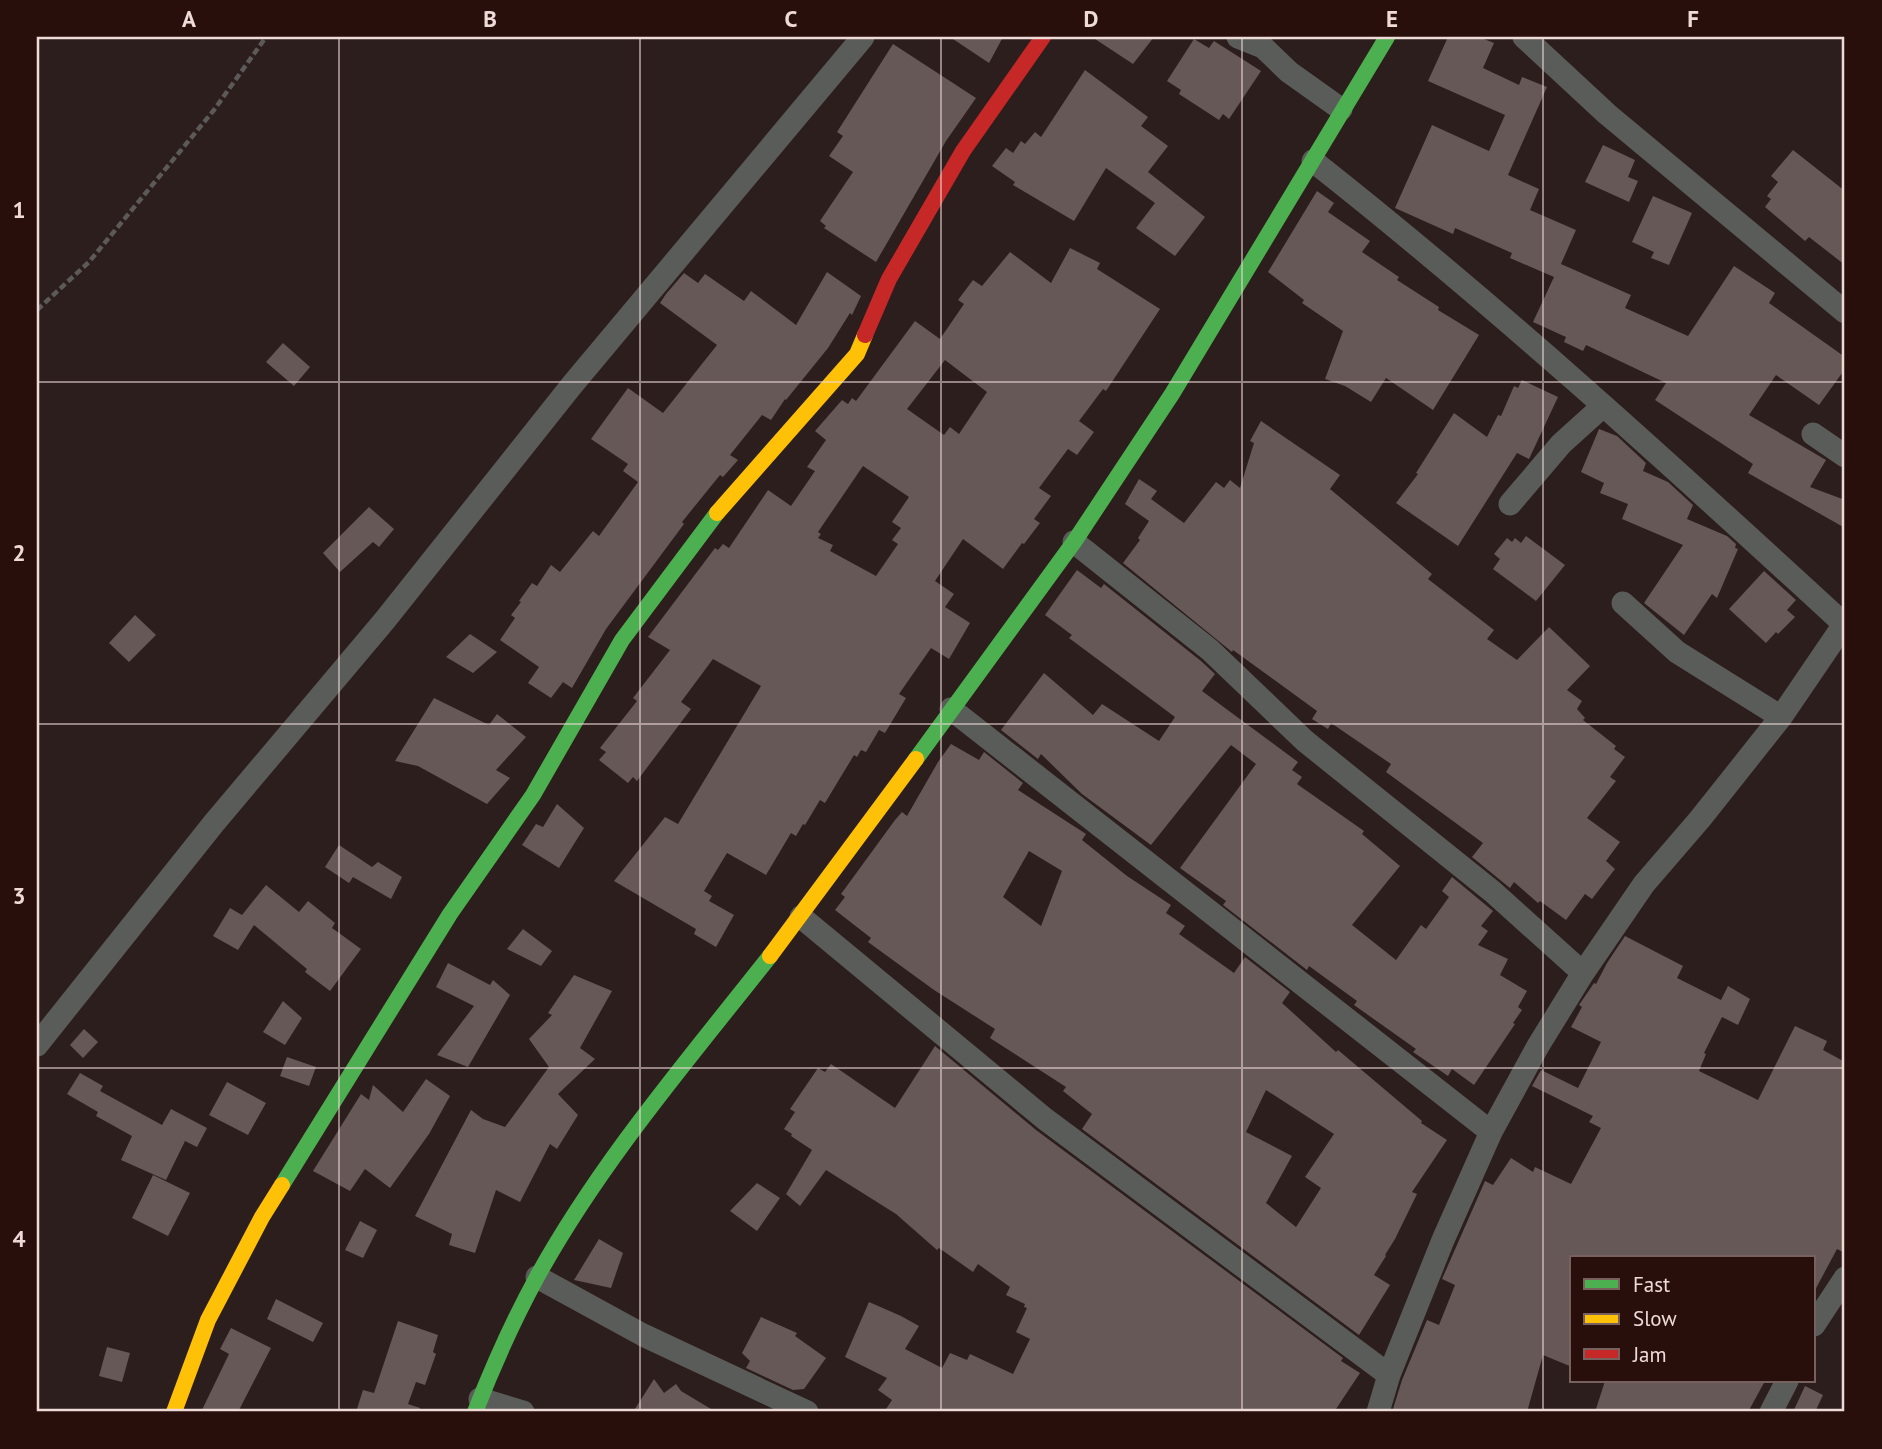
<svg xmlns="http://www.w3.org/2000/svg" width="1882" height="1449" viewBox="0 0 1882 1449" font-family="'PT Sans',sans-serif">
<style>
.building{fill:#655856;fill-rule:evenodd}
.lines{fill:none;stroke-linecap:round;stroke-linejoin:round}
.path{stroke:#5c5a58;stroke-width:4.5;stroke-dasharray:7 3.5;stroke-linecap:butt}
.street{stroke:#5a5c59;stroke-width:23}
.fast{stroke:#4caf50;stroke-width:16}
.slow{stroke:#ffc107;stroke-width:16}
.jam{stroke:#c62828;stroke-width:16}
.grid{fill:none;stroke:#eedbd8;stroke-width:2;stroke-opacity:0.55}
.neatline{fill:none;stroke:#eedbd8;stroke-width:2.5}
.grid-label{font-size:23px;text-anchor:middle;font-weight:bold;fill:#eedbd8}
</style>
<rect width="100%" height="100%" fill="#2c1e1c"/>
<path class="building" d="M950,37H1003L989,63Z
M1092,37H1154L1133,64Z
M1448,37H1479L1494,43L1483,68L1519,85L1522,77L1547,87L1508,175L1539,189L1530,210L1576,230L1561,264L1631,295L1625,308L1688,336L1734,266L1775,293L1769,303L1845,357V369L1819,405L1776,375L1749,415L1826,460L1810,487L1845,500V528L1748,473L1753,464L1655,400L1666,383L1586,345L1583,351L1564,342L1566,337L1533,322L1554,277L1510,258L1512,253L1455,228L1453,234L1395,208L1432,125L1489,151L1505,115L1428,81Z
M1194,39L1209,48L1214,41L1261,71L1229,119L1223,114L1219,120L1179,94L1181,90L1167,81Z
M893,44L976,98L946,141L876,262L824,228L826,226L820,221L853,172L829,156L843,136L837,132Z
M1085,70L1148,117L1141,126L1168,146L1148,172L1205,217L1175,256L1136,228L1155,203L1106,168L1074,221L1013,185L1015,182L992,166L1006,148L1013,153L1021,141L1025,144L1035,132L1041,137Z
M1603,145L1635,160L1628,177L1638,181L1629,202L1585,182Z
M1793,150L1845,191V265L1809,237L1805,241L1765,207L1771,199L1767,196L1778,182L1771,176Z
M1317,191L1334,203L1328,212L1370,241L1362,252L1399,277L1397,280L1439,307L1438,310L1479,335L1433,410L1386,378L1371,402L1345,386L1325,379L1343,331L1302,303L1304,300L1268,272Z
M1653,196L1692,213L1669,265L1651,258L1654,252L1632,242Z
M1070,248L1100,263L1097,269L1160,309L1106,391L1103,389L1079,421L1094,432L1077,455L1068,449L1039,488L1051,496L1034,519L1040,523L1024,544L1022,543L1003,569L963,539L935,581L954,594L945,607L970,623L949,659L931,648L899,694L906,698L885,733L879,730L866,752L861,750L857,757L854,755L825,803L820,800L805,825L803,824L796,836L791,833L766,875L727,853L704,891L712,896L709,901L734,915L716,947L694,934L696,929L614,881L665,817L678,824L761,686L713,659L681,702L691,709L637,781L633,777L628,783L599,760L606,752L600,748L637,701L633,698L670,650L648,637L715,548L718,550L723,544L729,548L768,490L791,506L815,471L807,467L826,440L815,431L842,400L848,404L852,398L856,401L915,321L940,339L964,304L958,300L973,280L982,286L1010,252L1051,283ZM945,360L987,392L959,434L950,427L944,435L907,409ZM863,466L909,497L892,522L901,528L892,540L898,544L876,576L830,551L833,545L818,538L821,534L818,532Z
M827,272L861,296L852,315L850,313L828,348L786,400L785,399L771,420L762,415L730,455L738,460L723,477L720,475L682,522L684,524L606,629L572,688L563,682L551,698L528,683L539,667L500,640L515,618L511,615L521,602L519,601L532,583L537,586L551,565L560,572L593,531L599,536L638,482L623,471L628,464L591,439L628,388L663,413L717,345L660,303L666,294L684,273L698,283L705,274L744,301L751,291L796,325Z
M283,343L310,367L294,386L266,362Z
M1522,380L1558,397L1529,459L1517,453L1458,546L1396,503L1418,474L1416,473L1454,413L1487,437L1498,415L1501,416L1514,386L1518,388Z
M1261,421L1340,475L1330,489L1432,574L1428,579L1494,630L1487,639L1517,660L1549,627L1590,666L1567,690L1582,701L1577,709L1585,718L1583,720L1616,746L1614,749L1625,757L1610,777L1616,781L1587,818L1620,842L1606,861L1615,869L1592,899L1585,894L1566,920L1540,901L1538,903L1514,882L1510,888L1472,857L1483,843L1386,772L1391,764L1331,723L1328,729L1312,719L1317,711L1233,650L1232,652L1123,563L1140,540L1138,538L1149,521L1125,504L1139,479L1157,491L1151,499L1184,523L1216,482L1224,488L1230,480L1240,488L1254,443L1250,441Z
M1599,429L1617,436L1646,463L1643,471L1668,482L1693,505L1687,519L1727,536L1736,544L1735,548L1738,549L1717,598L1712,594L1684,635L1644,603L1683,545L1622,519L1628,504L1600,493L1604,483L1581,472Z
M369,507L394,529L379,547L373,542L340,572L323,553Z
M1526,536L1565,565L1536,601L1493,569L1500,559L1494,554L1507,538L1512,542L1515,538L1521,543Z
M1077,570L1101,588L1104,584L1201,661L1215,674L1202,691L1298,762L1292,770L1302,777L1297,784L1364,831L1362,834L1400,866L1352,925L1396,960L1421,925L1426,929L1449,897L1442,891L1452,877L1493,911L1481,926L1488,931L1478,945L1508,959L1500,975L1527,991L1518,1007L1522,1010L1513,1023L1515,1024L1474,1085L1452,1069L1448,1076L1413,1052L1416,1049L1354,1005L1357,1001L1309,966L1307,970L1223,905L1226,901L1180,868L1256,764L1231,745L1151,845L1082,794L1041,754L1038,759L1001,730L1044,673L1093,715L1102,704L1159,741L1175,717L1069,638L1072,635L1045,615Z
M1764,571L1796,600L1787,610L1795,617L1778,634L1776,632L1766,643L1729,609Z
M135,615L156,635L129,662L109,643Z
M470,634L497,652L473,673L446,657Z
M434,698L489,725L497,714L526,737L496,770L510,778L487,804L418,766L395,761Z
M951,744L979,760L984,752L1023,783L1018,790L1086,834L1082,840L1127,876L1171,905L1166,913L1185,926L1179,934L1234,973L1245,957L1290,992L1282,1003L1336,1052L1338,1050L1422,1121L1421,1123L1447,1140L1412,1192L1417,1194L1395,1239L1385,1255L1386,1256L1374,1275L1390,1285L1359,1335L1082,1129L1092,1114L1063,1091L1066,1087L990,1038L995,1029L934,990L868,942L871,938L835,910L845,897L841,894L895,820L902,812L907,816L938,762ZM1029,851L1062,871L1041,926L1003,897ZM1266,1090L1334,1134L1305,1177L1321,1188L1296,1227L1266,1203L1292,1156L1246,1132Z
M557,804L584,828L559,868L522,845L536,824L543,827Z
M339,845L372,867L378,862L402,877L391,899L353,877L349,883L325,867Z
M266,885L299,912L308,901L335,923L332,928L361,949L330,991L305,972L307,969L254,925L238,950L213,936L230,908L242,915Z
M523,929L552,951L541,966L507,949Z
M1625,936L1683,966L1677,978L1721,1000L1728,986L1750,999L1738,1025L1722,1017L1704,1053L1706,1054L1699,1071L1758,1100L1795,1026L1827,1041L1823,1050L1845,1062V1253L1837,1249L1814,1292V1258H1572V1367L1543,1355L1527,1412H1404L1393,1409L1402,1380L1427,1320L1439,1325L1455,1285L1442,1279L1485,1181L1493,1185L1511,1158L1533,1172L1535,1167L1571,1184L1601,1128L1589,1122L1593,1116L1532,1086L1541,1070L1578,1088L1601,1042L1571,1027L1582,1007L1579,1005L1594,983L1596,984L1607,963Z
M448,963L490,985L493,980L510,995L468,1067L437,1055L474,1006L436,987Z
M574,975L612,991L580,1048L595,1059L558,1094L578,1115L557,1149L550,1144L520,1202L496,1190L475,1253L449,1245L452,1234L415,1216L471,1110L483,1119L505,1127L549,1067L529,1039L552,1015L548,1013Z
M283,1001L302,1018L285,1045L263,1032Z
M84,1029L98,1042L83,1058L70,1045Z
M935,1046L1036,1130L1343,1358L1341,1361L1360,1373L1334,1412H884L892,1400L878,1390L887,1378L845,1357L869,1302L901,1316L919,1326L905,1349L942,1368L950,1353L967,1360L970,1354L1013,1374L1030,1339L1016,1332L1027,1308L1024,1307L1025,1304L1006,1295L1010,1287L978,1264L973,1272L939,1248L937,1250L896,1214L826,1170L800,1206L786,1194L812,1150L791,1136L792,1134L784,1129L795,1112L790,1109L818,1068L825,1072L831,1064L895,1108Z
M287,1057L316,1067L309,1086L280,1076Z
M80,1073L103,1086L100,1091L162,1125L171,1109L207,1128L197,1147L185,1141L166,1180L121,1160L132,1136L96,1116L98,1112L67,1094Z
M426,1079L450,1096L429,1134L390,1188L365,1169L350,1191L313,1171L361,1094L369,1100L373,1085L403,1112Z
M227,1082L266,1103L248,1135L209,1115Z
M153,1175L190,1193L168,1236L132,1218Z
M757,1183L780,1198L757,1231L730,1211Z
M360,1221L377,1230L363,1258L345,1250Z
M599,1239L623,1253L611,1288L574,1280Z
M276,1299L323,1323L313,1342L267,1319Z
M761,1317L797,1333L795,1336L826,1358L804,1389L793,1390L746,1368L750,1361L742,1353Z
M398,1321L438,1335L433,1352L436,1354L425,1385L416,1382L408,1404L420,1408L419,1412H356L363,1390L374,1393Z
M231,1328L271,1348L238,1412H201L229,1354L220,1349Z
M107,1347L130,1353L122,1382L99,1376Z
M654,1379L664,1393L676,1384L681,1391L716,1412H633Z
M1605,1381H1765L1748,1412H1595Z
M1805,1386L1823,1395L1815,1412H1793Z"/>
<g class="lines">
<path class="path" d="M37,310L89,262L214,110L266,37"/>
<path class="street" d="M1238,37L1263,47L1289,72L1341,109
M1524,37L1607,114L1845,312
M1313,161C1497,306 1671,465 1844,624
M1813,434L1845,456
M1510,504L1561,444L1603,406
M1074,542L1210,650L1305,741L1493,892L1583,973
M1623,603L1677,652L1781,717
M951,709L1491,1132
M801,917L1045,1119L1389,1375
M37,1045L214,823L385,620L572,385L863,37
M537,1277L643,1335L807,1412
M1814,1325L1845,1278
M480,1399L523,1412
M1378,1412L1389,1375L1443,1240L1491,1132L1538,1046L1583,973L1644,884L1700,819L1781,717L1845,623
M1771,1412L1787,1381"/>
<path class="fast" d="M916,759L1074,542L1172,394L1387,37
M282,1185L450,914L533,795L622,640L717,513
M475,1412C493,1366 513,1321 537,1277C601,1161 689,1059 770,956"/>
<path class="slow" d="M717,513L857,354L865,335
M770,956L916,759
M174,1412L208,1320L262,1217L282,1185"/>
<path class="jam" d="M865,335L889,279L963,151L1043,37"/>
</g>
<path class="grid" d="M339,37V1412M640,37V1412M941,37V1412M1242,37V1412M1543,37V1412M37,382H1845M37,724H1845M37,1068H1845"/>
<rect width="1882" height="1449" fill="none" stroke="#280f0c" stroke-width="77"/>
<rect x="1570" y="1256" width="245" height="126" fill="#280f0c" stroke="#77615e" stroke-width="2"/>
<rect x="1584" y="1279" width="35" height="10" fill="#4caf50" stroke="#77615e" stroke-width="2"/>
<text x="1633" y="1292" font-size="21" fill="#eedbd8">Fast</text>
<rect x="1584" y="1314" width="35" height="10" fill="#ffc107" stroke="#77615e" stroke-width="2"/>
<text x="1633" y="1326" font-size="21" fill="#eedbd8">Slow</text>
<rect x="1584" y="1349" width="35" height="10" fill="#c62828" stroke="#77615e" stroke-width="2"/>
<text x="1633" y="1362" font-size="21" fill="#eedbd8">Jam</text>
<rect x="38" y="38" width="1805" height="1372" class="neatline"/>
<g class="grid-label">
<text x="189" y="27">A</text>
<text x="490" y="27">B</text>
<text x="791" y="27">C</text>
<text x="1091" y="27">D</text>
<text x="1392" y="27">E</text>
<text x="1693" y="27">F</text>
<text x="19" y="218">1</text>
<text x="19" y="561">2</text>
<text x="19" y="904">3</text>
<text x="19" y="1247">4</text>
</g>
</svg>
